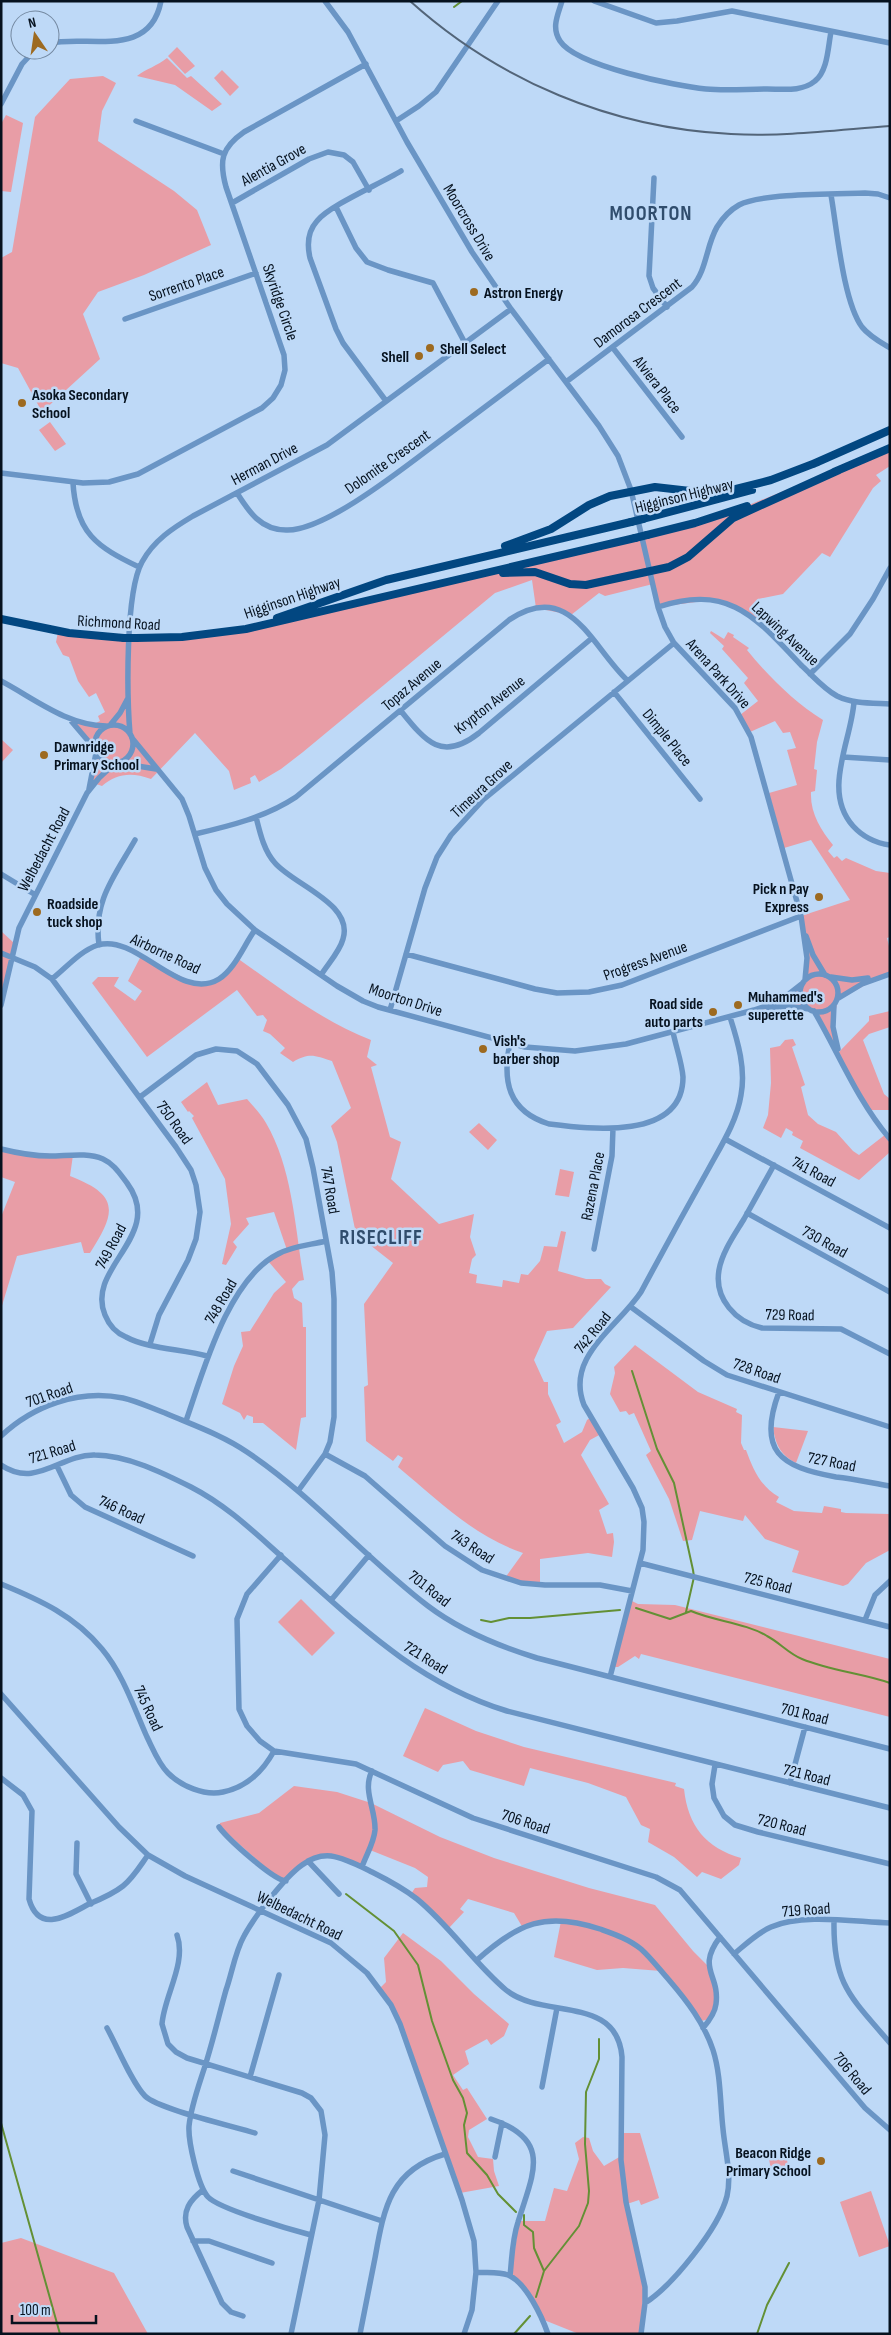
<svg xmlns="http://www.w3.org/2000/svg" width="891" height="2335" viewBox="0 0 891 2335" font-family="'Sofia Sans Condensed',sans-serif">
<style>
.green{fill:#e89da6}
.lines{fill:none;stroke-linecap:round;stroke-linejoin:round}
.stream{stroke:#639035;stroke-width:2}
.minor{stroke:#6a95c5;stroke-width:5.5}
.highway{stroke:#024781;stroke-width:8}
.rail{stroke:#536579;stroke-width:2}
.highway-bridge{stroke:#024781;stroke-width:8}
.poi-dot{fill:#9d6a20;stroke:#bed9f7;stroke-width:2}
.labels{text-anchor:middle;stroke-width:5;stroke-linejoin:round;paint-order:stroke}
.street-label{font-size:16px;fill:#06121f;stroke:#bed9f7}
.poi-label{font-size:16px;font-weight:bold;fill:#06121f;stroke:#bed9f7;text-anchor:start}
.district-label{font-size:21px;font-weight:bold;letter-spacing:1px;fill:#304d6d;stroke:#bed9f7}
</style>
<rect width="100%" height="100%" fill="#bed9f7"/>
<path class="green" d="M177,47L195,66L185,74L168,56Z
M167,58L187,78L191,76L222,104L212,111L175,85L137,76C146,69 157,66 167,58Z
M222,70L239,87L230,96L214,78Z
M103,76L116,83L102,111L98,141L174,191L197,210L211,245L144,275L98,292L83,314L100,359L42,412L18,368L1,363V258L12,252L35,117L70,79Z
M6,115L23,123L11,192L1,191V124Z
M50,422L66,444L55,451L39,430Z
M890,448V466L876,475L881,481L873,488L830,557L822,553L783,594L758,599L759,624L749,615L711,600L658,607L653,584L605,596L599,593L571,615L536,608L532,580L495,593L303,752L281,769L259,782L255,775L250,778L251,783L234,790L229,771L195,733L151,779C132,772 117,773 102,786L90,782L96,753L70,720L92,725L100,721L98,716L105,712L96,693L89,697L78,681L69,657L63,655L56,642L58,632L99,637L209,635L729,513Z
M711,631L724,639L728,632L734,635L733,637L749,648L747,650C768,676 794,702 823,720L817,742L814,769L817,770L815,791L811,792C810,813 821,830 833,845L828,851L834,858L837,856L842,861L846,858L876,871L890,873V937L887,938L890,950V975L880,977L838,1000L834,1018L838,1053L869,1021V1016L890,1011V1027L869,1034L863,1040L884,1094L890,1099V1110H869L814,1012L780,1007L754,1011C813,988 814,975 801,916L850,900L811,840L784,848L769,793L797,785L787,750L796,748L790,732L783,733L775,721L750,732L740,715L758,701L744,683L748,678L722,649L724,646L710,633Z
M1,739L13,750L1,763Z
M1,931L14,943L1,1004Z
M141,956L196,984L218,980L237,958C280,988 322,1021 371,1040L367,1057L377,1065L371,1067L390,1137L401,1142L391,1179L439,1224L474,1214L470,1237L476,1255L472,1259L469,1273L477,1275L476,1283L502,1287L503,1280L519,1283L521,1274L528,1275L540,1261L544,1246L557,1247L561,1231L566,1232L558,1271L586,1279H601L605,1284L611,1287L573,1328L547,1331L534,1360L544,1382H548V1394L561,1422L556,1425L564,1443L582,1432L587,1420L591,1417L601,1434L590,1440L581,1455L609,1504L599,1510L607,1534L613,1533L614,1542L612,1557L588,1553L540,1559V1585L505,1578L523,1553C473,1536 438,1500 398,1467L403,1458L398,1455L393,1461L366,1441L364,1387L368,1385L364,1304L393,1263L356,1234L337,1142L331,1126L351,1108L332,1061C315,1056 310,1052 293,1062L280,1053L285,1048L270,1034L263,1031L267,1020L263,1015L257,1016L237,990L147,1057L92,983L98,977H119L114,986L135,1001L142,991L128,981Z
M793,1039L796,1045L792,1047L805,1085L801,1087L808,1115L818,1124L836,1132L853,1151L859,1155L886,1134L890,1138V1152L859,1180L800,1148L803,1141L792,1135L793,1132L786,1128L781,1138L763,1128L768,1115L771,1083L770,1048L780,1046L785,1040Z
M207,1082L218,1105L247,1099C253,1106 261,1114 266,1123C293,1169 295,1229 304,1280L299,1281L292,1289L294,1298L302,1303L303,1327H306V1417L301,1418L296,1450L263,1423H253V1417L247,1415L244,1420L240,1413L222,1404L234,1366L243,1346L241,1332L250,1331L274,1293L286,1282L268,1261L287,1250L274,1212L246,1218L249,1224L233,1242L237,1247L226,1265L222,1264L231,1224L225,1179L192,1118L194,1116L189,1111L188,1112L181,1102Z
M479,1123L497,1140L488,1150L469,1132Z
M1,1149L13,1152L73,1155L70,1176C119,1195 117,1211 90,1253H84L81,1242L17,1256L1,1309V1217L15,1182L1,1177Z
M560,1169L574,1172L569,1197L555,1195Z
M635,1345L698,1392L737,1409L736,1412L742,1415L741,1443L744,1450H746C753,1469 760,1486 779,1497L776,1502L794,1511L822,1513L824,1506L841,1509V1512L846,1513L890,1514V1550L866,1563L848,1584L843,1586L792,1572L799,1551L765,1539L745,1515L743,1521L700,1511L692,1540L683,1541L669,1499L646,1455L651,1451L634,1413L629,1415L626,1411L620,1412L610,1394L615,1373L614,1367Z
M773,1427L808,1431L796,1463C780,1455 775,1443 773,1427Z
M301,1599L335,1633L312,1656L278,1622Z
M630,1600L638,1604L675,1605L890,1659V1717L641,1654L639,1659L635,1656L618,1667H613Z
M425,1708L476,1731L524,1747L676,1783L675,1786L684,1789C688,1826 706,1848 741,1858L739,1865L721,1879L702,1872L697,1877L674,1857L648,1842L650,1829L641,1825L626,1797L588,1783L530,1768L524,1786L470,1770L463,1761L443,1765L438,1772L403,1756Z
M294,1786L337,1792L371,1803L440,1837L494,1858L589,1888L655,1905L693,1951L708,1966L716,1999L710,2019L701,2021L661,1971L623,1968L597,1970L554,1957L561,1921L523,1928L514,1913L468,1899L460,1909L464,1912L448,1929L411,1894L415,1888L427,1887L428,1877L415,1868L370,1850L362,1867L336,1857L312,1858L286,1881L275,1876L220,1827V1823L259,1813Z
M403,1933L441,1961L474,1994L509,2024L504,2036L491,2045L487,2039L465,2051L469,2064L453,2075L463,2090L467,2088L487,2119L469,2130L468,2137L478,2157L493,2159L494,2171L499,2186L460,2193L409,2046L380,1988L386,1982L384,1958Z
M621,2133H640L659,2198L641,2205L639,2200L627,2204L644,2277L641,2334H579L544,2320L538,2307L511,2276L519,2221H545L554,2188L567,2191L579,2159L575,2143L583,2137L589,2138L593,2151L604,2166L621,2156Z
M786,2155L788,2165L771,2170L769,2159Z
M871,2191L890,2246L859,2257L840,2202Z
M21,2238L114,2273L148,2334H1V2243Z"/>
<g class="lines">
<path class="stream" d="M454,7L462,1
M632,1371L657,1449L674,1483L693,1570L694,1577L686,1612
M636,1608L670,1619L691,1611C714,1621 746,1623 767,1636C779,1642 789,1654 802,1659C831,1671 861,1673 890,1683
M481,1620L491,1622L509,1618H530L620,1610
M346,1894L394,1931L418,1965L432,2021L453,2080L463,2098L467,2113L464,2125L467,2153L487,2175L498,2194L516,2212
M1,2123L60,2334
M524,2215V2225L533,2232L534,2248L544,2271L536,2297
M544,2271L579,2226L588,2203L589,2191L585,2144L586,2092L599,2059V2039
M514,2334L530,2316
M757,2334L767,2305L789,2263"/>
<path class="minor" d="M325,1L348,32L407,142L472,252L511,309L599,426L618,456L631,490L658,607L665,627L674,643L735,708L751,737L801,916L807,958L805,980
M562,1C558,15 551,27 560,41C576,66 676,86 706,89C726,91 747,89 767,89C783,89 802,92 815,81C828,71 828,46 831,32
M594,1L656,23L677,21L732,11L890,43
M50,43C89,35 150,59 161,1
M1,104L22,64L35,50
M136,121L224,154
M396,121L419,106L436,92L498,1
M654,178L649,276L653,288L667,307
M831,195C837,229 843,301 862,327C869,336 880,342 890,348
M232,203L309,159L328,152L344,155L353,162L369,190
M336,207L356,248L367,262L388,270L433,283L465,343
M125,319L256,273
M613,348L682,437
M566,382L692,287C707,270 706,246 717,227C722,219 730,210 739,205C760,193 837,194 865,193L878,194L890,198
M386,401L343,343L336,329L310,258C307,245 308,231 317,221C330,205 380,184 401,171
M1,473L83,483L109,482L138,474L262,408L273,398L281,385L285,370L284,355L226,187C219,161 221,148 244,132L366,64
M73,483C76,533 97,547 139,567
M237,493C249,512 261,530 286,530C326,532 411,462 445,437C480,411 514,385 549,359
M658,607C730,583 756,618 802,666C813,676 824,689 837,696C853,704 872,703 890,704
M810,674L850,634L873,599L890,568
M1,681C35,699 66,725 106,726
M614,692L700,799
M854,702C851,742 822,791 853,826C863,837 875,843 890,845
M401,711C426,742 442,762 479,733L592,638
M72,722L95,749
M111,724L120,713L128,698
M95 744a19 19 0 1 1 38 0a19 19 0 1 1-38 0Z
M130,734C127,697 125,593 142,562C154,540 173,528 193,516L327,445L511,309
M132,738L182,799L189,816L205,868L216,890L227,904L255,930L337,986L363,1001L378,1007L525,1047L575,1051L626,1044L754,1010L780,1001L803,983
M843,757L890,760
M119,763L156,769
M89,789L96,753
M256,817C260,833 264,851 275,863C294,885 354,904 343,939C340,951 328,964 321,975
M195,834C230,826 266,817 296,797L509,620C570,579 591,646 627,680
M1,874L34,894
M806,936L813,955L825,975
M99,945C93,901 114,877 135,840
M1,953L35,967L52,979L176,1147L191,1170L196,1185L200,1212L196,1239L188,1260L159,1315L150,1344
M406,954L535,989L557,993L589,992L622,985L801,916
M800 993a19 19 0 1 1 38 0a19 19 0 1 1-38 0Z
M831,977L852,980L868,978
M52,979C67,967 80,951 98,945C137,933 180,1003 219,979C235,969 244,945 255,930
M837,999L862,984L890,974
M1,1005L19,928L87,793L99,778L115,763
M834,1005L833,1027L838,1049
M768,1008L788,1006L809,1009
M390,1010L425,888L437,857L451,835L483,800L674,643
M814,1011C839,1054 857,1100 890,1139
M510,1043C502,1081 508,1111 549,1124C589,1129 683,1141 683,1077C682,1063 676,1047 673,1032
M140,1097L196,1055L216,1049L237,1051L257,1064L288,1105L306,1139L313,1168L332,1272L334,1299V1417L330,1442L325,1454L298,1491
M725,1139L890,1228
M1,1149C17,1153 33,1156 50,1156C67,1156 87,1152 103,1159C114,1164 120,1174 127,1183C166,1236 85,1267 105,1315C109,1325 116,1333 126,1337C148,1349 182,1349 207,1356
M774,1165C764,1183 754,1201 744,1219C735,1234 722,1252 719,1270C714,1299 736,1322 762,1328L841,1329L890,1354
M747,1213L890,1292
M594,1249L612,1156L613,1128
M631,1307L704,1361L727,1375L890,1427
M779,1392C757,1451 780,1467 836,1477C854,1479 872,1483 890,1486
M186,1421C203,1372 228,1279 278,1254C292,1246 310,1245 326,1241
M1,1436C33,1406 78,1389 123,1398C137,1401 151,1408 165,1413C193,1425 222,1435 247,1452C313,1496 365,1558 428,1606C461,1631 498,1646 537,1658L890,1749
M325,1454L365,1476L445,1546L482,1570L521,1583L545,1585H600L632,1591
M1,1465C37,1489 60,1454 95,1455C127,1455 163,1473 191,1487C226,1505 253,1531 281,1556C353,1619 413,1682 507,1711L890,1808
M57,1466L71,1495L85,1507L193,1556
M281,1555L247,1594L237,1619L239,1709L247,1726L260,1741L274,1751L356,1764L473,1818L656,1877L680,1890L865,2108L890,2130
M640,1563L890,1627
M1,1584C40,1600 75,1616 102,1649C123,1674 134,1708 147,1737C153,1749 158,1763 168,1773C181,1786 204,1796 223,1792C248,1787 263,1771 274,1751
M332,1599L369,1555
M865,1620L875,1595L890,1581
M610,1677L643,1550L644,1522L642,1508L633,1488L584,1405C565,1357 617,1328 641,1292C663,1251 686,1209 709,1168C721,1146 737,1121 741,1095C746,1069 738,1042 730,1017
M1,1694L119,1827L148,1855L185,1876L331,1943L367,1973L391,2005L400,2024L462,2200L474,2241L476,2272L472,2310L464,2334
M715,1765L712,1784L714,1798L724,1816L735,1825L758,1832L890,1864
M1,1778L23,1795L32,1811L29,1899C39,1935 68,1915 89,1904C101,1899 113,1894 123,1886C133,1878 140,1866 148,1855
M790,1783L805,1727
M219,1827C228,1839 273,1880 286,1881
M77,1843L76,1874L91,1904
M308,1861L339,1894
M362,1867C366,1855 374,1843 375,1830C376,1810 362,1790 372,1771
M834,1921C833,1985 851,1997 890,2043
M177,1935C187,1963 164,1996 162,2024L168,2044L176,2052L187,2058L302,2093L311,2098L321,2111L325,2135L319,2200L291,2334
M734,1954C746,1944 757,1933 771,1927C803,1913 855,1922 890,1923
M477,1960C518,1923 546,1911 600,1929C614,1934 629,1939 641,1949C651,1958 660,1970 669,1980C687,2001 704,2023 713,2050C721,2075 720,2103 723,2129C725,2151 732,2175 727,2196C719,2228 672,2286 645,2303
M107,2028C117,2046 132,2083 145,2096C158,2109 233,2126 255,2133
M703,2028C709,2021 715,2013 716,2004C720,1974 696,1969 720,1937
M250,2077L279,1975
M542,2087L557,2008
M491,2119C553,2140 533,2173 518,2222C512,2240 512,2258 510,2276
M495,2157L502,2123
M233,2171L382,2221
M203,2190C190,2200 182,2211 187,2227L222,2303L231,2312L243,2316
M311,2235C292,2230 219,2209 208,2197C198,2186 188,2141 189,2126C191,2106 199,2085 205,2066C213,2041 219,2015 226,1990C232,1973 235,1952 244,1936C254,1917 285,1877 302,1865C310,1859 321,1855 331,1856C345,1858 360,1866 372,1872C388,1880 403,1888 417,1899C450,1926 474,1963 506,1990C543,2020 617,1994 622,2057L621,2160L626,2202L645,2287V2303L641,2334
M193,2241H209L272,2263
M476,2272C487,2273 499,2272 508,2275C526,2282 542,2317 548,2334
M360,2334C365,2309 370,2283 375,2258C384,2208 390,2170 445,2154"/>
<path class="highway" d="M813,464L890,430
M834,472L890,448
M643,519L752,490
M647,535L695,523L747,506
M505,546L551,529L589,505L610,496L655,487L699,492L728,491L771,480L818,462
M503,573L535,572L570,584L586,585L669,567L688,557L733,518L839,470
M277,618L386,580L631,522
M1,619L69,633L124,638
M136,638L182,637L246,629L635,538"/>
<path class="rail" d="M410,1C499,81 611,128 731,134C784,137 837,130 890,126"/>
<path class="highway-bridge" d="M631,522L643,519
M635,538L647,535
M124,638H136"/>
</g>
<g class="poi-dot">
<circle cx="474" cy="292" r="5"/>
<circle cx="430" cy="348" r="5"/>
<circle cx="419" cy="356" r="5"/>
<circle cx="22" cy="403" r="5"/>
<circle cx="44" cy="755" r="5"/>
<circle cx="819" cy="897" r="5"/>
<circle cx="37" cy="912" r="5"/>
<circle cx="738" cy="1005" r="5"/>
<circle cx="713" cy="1012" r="5"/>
<circle cx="483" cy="1049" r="5"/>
<circle cx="821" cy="2161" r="5"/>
</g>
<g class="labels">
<g class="street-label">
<text transform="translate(273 164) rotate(-29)" y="6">Alentia Grove</text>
<text transform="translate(470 222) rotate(59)" y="6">Moorcross Drive</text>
<text transform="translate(186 283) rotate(-19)" y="6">Sorrento Place</text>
<text transform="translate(281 302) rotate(71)" y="6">Skyridge Circle</text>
<text transform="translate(637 312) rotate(-37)" y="6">Damorosa Crescent</text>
<text transform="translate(658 384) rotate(52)" y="6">Alviera Place</text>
<text transform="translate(387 461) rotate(-35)" y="6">Dolomite Crescent</text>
<text transform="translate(264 463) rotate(-28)" y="6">Herman Drive</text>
<text transform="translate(684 495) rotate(-14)" y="6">Higginson Highway</text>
<text transform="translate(292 597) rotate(-19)" y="6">Higginson Highway</text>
<text transform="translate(119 622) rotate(3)" y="6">Richmond Road</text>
<text transform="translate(786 633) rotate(43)" y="6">Lapwing Avenue</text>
<text transform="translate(719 673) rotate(48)" y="6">Arena Park Drive</text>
<text transform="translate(411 684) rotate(-40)" y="6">Topaz Avenue</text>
<text transform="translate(489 704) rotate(-38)" y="6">Krypton Avenue</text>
<text transform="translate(668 737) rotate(51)" y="6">Dimple Place</text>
<text transform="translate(481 788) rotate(-43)" y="6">Timeura Grove</text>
<text transform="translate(43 849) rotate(-62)" y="6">Welbedacht Road</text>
<text transform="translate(166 953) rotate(25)" y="6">Airborne Road</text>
<text transform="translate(645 960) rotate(-20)" y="6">Progress Avenue</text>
<text transform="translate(406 999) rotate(18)" y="6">Moorton Drive</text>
<text transform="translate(175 1122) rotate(54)" y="6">750 Road</text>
<text transform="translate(814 1171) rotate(28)" y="6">741 Road</text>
<text transform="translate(592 1186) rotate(-79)" y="6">Razena Place</text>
<text transform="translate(331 1190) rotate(80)" y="6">747 Road</text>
<text transform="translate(825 1241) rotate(29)" y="6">730 Road</text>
<text transform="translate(110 1246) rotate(-62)" y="6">749 Road</text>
<text transform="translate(220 1301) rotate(-60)" y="6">748 Road</text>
<text transform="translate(790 1314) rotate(1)" y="6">729 Road</text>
<text transform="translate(592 1332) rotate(-51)" y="6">742 Road</text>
<text transform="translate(757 1370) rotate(19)" y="6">728 Road</text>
<text transform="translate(49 1394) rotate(-19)" y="6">701 Road</text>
<text transform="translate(52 1451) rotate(-17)" y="6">721 Road</text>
<text transform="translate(832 1461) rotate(11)" y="6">727 Road</text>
<text transform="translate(122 1509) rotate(24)" y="6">746 Road</text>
<text transform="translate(473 1546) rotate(33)" y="6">743 Road</text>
<text transform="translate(768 1582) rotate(14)" y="6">725 Road</text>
<text transform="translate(430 1588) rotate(38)" y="6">701 Road</text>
<text transform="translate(426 1657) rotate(32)" y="6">721 Road</text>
<text transform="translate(149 1708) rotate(65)" y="6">745 Road</text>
<text transform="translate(805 1713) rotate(14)" y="6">701 Road</text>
<text transform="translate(807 1774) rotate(14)" y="6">721 Road</text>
<text transform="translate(526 1821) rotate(18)" y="6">706 Road</text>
<text transform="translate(782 1824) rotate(14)" y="6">720 Road</text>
<text transform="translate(806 1909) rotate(-4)" y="6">719 Road</text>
<text transform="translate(300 1915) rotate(26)" y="6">Welbedacht Road</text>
<text transform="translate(853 2073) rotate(50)" y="6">706 Road</text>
</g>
<g class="poi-label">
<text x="484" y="298">Astron Energy</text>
<text x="440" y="354">Shell Select</text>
<text x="409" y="362" text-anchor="end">Shell</text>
<text x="32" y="400">Asoka Secondary<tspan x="32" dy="18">School</tspan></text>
<text x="54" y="752">Dawnridge<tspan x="54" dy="18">Primary School</tspan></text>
<text x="809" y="894" text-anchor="end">Pick n Pay<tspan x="809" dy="18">Express</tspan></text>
<text x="47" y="909">Roadside<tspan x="47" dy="18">tuck shop</tspan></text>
<text x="748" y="1002">Muhammed's<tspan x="748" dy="18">superette</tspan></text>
<text x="703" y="1009" text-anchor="end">Road side<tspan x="703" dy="18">auto parts</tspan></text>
<text x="493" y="1046">Vish's<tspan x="493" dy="18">barber shop</tspan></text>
<text x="811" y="2158" text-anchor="end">Beacon Ridge<tspan x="811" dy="18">Primary School</tspan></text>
</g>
<g class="district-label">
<text x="651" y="220">MOORTON</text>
<text x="381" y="1244">RISECLIFF</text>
</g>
</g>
<rect width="891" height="2335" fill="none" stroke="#06121f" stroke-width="5"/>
<g transform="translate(35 35) rotate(347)"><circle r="24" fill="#bed9f7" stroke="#7489a1"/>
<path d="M0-4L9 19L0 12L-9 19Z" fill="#9d6a20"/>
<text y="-8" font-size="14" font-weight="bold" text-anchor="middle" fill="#06121f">N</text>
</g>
<path d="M12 2315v8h84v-8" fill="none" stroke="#06121f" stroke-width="2.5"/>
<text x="20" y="2315" font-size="15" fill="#06121f" stroke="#bed9f7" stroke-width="4" paint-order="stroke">100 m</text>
</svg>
